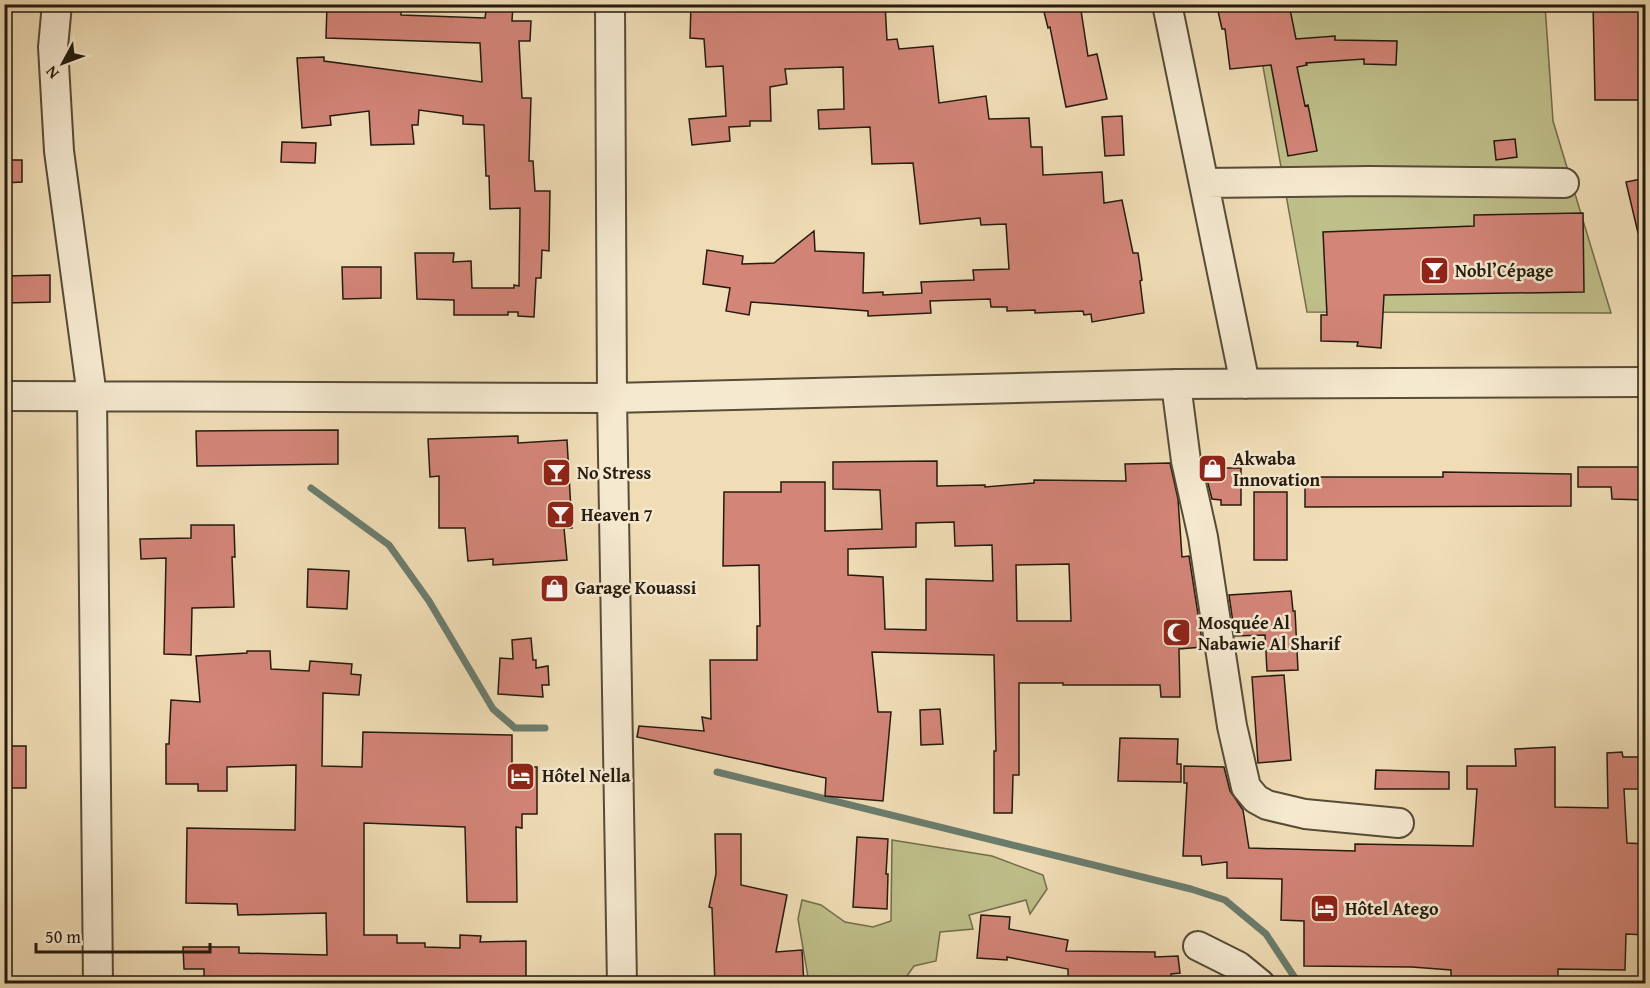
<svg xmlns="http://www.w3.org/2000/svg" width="1650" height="988" viewBox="0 0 1650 988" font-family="'Gentium Book Plus',serif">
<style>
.green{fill:#bfbf8a;stroke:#726d4c;stroke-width:1.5}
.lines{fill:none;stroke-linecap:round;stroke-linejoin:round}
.stream{stroke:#6b7c6d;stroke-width:7}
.building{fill:#d38578;stroke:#241b0e;stroke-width:1.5;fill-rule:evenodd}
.minor-casing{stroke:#574c38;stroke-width:32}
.minor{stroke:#f5e9d0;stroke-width:28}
.labels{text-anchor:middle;stroke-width:5;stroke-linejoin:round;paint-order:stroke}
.poi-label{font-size:18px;font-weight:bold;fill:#241b0e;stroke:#f5e9d0;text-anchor:start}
</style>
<rect width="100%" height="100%" fill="#f0ddb6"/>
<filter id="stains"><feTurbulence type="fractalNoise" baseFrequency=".00333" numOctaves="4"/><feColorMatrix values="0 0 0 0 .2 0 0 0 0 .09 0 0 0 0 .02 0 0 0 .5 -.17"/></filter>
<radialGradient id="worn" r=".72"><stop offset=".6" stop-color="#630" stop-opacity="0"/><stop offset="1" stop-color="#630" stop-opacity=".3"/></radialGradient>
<path class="green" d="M1252,5H1545L1553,121L1611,313L1307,312Z
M1645,697L1646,828H1643L1639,698Z
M892,840L992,856L1043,875L1047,889L1030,914L1026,900L969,915L973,929L940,932L936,961L914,966L902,983H809L798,919L802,900L821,905L845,922L873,927L891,921Z"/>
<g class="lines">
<path class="stream" d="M311,488L389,545L429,601L493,709L515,728H545
M717,772L1191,889L1225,900L1266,934L1299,984"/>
</g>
<path class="building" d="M327,4L401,8V15L485,18L487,4H513L512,21H531L530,41H519L522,98H531L529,161H533L535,191H550L549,251L542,250L541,278H536L534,317L518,316V312H508V315H454V300L417,299L415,253H454L453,262L471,261L472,288H514V285L519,286L520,208L490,209L489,176H486L484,125L463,124V116L419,110L418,125H412L414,144L371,145L369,111L330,116L331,125L302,128L297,58L324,57V61L482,82L480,43L326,38Z
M691,4H885L887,40L897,39L899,49L933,46L939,103L986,96L989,119L1029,118L1031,147H1042L1043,175L1102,172L1104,203L1122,200L1133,253H1138L1142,280L1140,281L1144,313L1092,322L1091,314L1084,315L1083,311L1035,313V310L1007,311V307H991L990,299L930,301L931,313L868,316V311L751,302L749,315L726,311L730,288L703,284L707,250L743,256L742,264L774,263L814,231L815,251L864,253L863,293L883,292V295L922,293L921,282L974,280L973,270L1009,269L1006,224L981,225L980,218L920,224L913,163L872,164L870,127L819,129L818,110L844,109L843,67L785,69L787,84L770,87L771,121H750V126L729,127L730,141L692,145L689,119L726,116L723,66L706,67L704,39L690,38Z
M1042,4H1080L1088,56L1097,54L1107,99L1066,107L1050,27L1048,28Z
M1254,4H1289L1296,39L1335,36V40L1397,41L1396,65L1364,64V59L1306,63L1307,65L1297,67L1305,106L1308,105L1317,151L1288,156L1271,65L1230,69L1225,29H1222L1218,11Z
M1593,4H1646V100H1595Z
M1122,116L1124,155L1105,156L1102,117Z
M1515,139L1517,157L1496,160L1494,141Z
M282,142L316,143L315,163L281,162Z
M4,160H22V182L4,183Z
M1646,178V232L1638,233L1626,182Z
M1583,213L1584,292L1384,295L1381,348L1357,346L1358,342L1321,341V315H1327L1323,232L1474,226V215Z
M342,267H381V298L343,299Z
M50,275V302L4,303V276Z
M338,430V464L197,466L196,431Z
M518,436V443L567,440L572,528H564L567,560L493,565V559L468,561L465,528H439V476L430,477L428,439Z
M937,461V486L985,485V487L1034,483V480L1126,481L1125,464L1170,463L1178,499L1182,557L1189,556L1203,647L1179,649L1180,697H1161L1160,685H1063V683H1019V775H1013L1012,813H994V751H996L994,655L872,652L878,712H891L883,801L825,796L826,778L637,737L639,726L704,731L702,717L711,719L710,660H757V626H760L759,565L723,566L724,492H781V482H825V531L882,529L880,490L833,489V462ZM954,522L955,546L992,545L993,581L926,579V630L885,629L883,577L848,575V549L916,547V523ZM1069,564L1071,621H1017L1016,565Z
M1578,467H1646V500L1612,499L1611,487H1578Z
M1204,468H1241V505H1221V500L1212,499Z
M1443,472L1571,474V506L1305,507V477H1443Z
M1254,492H1287V560H1254Z
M191,525H234L235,557H232L234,607L192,608L191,655L164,654L166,558L141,559L140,539L191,538Z
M308,569L349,571L347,609L307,607Z
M1291,591L1293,611H1295L1298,670L1267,671L1265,635L1235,636L1229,595Z
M531,638L533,660H536V668L548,666L549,685H542L543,697L498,694L500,658L513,659L512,640Z
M247,651H270L271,669L309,671L310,661L352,664L351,674L361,675L359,695L323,693L322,766L362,767L363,732L512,735V767H537V814H522V828L516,827L517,902H467L465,827L364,823V935H397V943H425V947L460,948V935L481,936L480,942L526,941V984H204V969H184L183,947H239V953L327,955L326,913L238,915L237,904L186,903L187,828L295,830L296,765L227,767V791H198V784H166V744H169L171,700L200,702L196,656L247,653Z
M1284,675L1291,760L1258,763L1252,677Z
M940,709L943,744L921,745L920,710Z
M1120,738L1178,739L1177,764H1181V782L1118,781Z
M4,746H26V788H4Z
M1555,747V807L1608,808L1607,753L1622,752L1623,757H1641V789H1624L1627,843L1646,844V935L1626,934L1625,970L1558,969V984H1451V970L1412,967L1304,966V921L1281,920L1282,879L1227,878V862L1202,865L1201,856H1183L1187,783H1184V766L1224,767L1230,791L1243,810L1249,848L1355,851V844L1473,846L1477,789H1467V766H1516L1515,749Z
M1376,770L1449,772V789H1375Z
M715,834H741V885L787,895L776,952L802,950L804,984H715L712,908L709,907L716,874Z
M857,837L888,839L886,874H888L887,909L853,907Z
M981,915L1010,917L1009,929L1068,940L1066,951L1155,952V957L1178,956L1180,973L1171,974L1172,984H1068V969L1007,957V960L977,958Z"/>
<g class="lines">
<defs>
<path id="minor" d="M57,4L53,47L59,151L92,396L98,984
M610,4L612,398L622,984
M1167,4L1245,384
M1204,183L1370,181L1564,183
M1176,384L1186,461L1203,537L1232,726L1246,787L1256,799L1267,805L1305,814L1399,823
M4,396L612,398L1176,384L1646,382
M1198,946L1238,966L1260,984"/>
</defs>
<use href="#minor" class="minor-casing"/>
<use href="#minor" class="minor"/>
</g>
<defs>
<symbol id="bar-square" viewBox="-11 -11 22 22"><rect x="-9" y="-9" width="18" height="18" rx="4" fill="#8f2418" stroke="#f5e9d0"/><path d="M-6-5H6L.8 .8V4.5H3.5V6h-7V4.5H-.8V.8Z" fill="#fff"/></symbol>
<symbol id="shop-square" viewBox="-11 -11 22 22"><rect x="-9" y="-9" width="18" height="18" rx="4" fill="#8f2418" stroke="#f5e9d0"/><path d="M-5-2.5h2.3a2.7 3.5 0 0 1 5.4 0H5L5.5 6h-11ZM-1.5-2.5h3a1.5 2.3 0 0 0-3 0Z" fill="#fff"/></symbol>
<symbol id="mosque-square" viewBox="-11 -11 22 22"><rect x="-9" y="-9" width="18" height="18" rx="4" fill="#8f2418" stroke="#f5e9d0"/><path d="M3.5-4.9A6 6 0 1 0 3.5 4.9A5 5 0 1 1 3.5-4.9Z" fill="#fff"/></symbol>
<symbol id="hotel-square" viewBox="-11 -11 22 22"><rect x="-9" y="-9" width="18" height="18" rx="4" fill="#8f2418" stroke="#f5e9d0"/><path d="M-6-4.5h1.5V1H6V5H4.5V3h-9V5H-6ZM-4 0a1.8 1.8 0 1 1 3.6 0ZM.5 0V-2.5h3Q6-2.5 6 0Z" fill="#fff"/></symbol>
</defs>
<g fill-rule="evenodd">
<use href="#bar-square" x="1418" y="254" width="33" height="33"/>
<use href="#shop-square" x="1196" y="452" width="33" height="33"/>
<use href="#bar-square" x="540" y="456" width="33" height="33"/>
<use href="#bar-square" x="544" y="498" width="33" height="33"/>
<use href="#shop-square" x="538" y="572" width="33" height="33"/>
<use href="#mosque-square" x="1160" y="616" width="33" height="33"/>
<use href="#hotel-square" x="504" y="760" width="33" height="33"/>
<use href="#hotel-square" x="1308" y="892" width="33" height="33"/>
</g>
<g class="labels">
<g class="poi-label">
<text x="1455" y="277">Nobl’Cépage</text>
<text x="1233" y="465">Akwaba<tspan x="1233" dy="21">Innovation</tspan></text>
<text x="577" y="479">No Stress</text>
<text x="581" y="521">Heaven 7</text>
<text x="575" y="594">Garage Kouassi</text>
<text x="1198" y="629">Mosquée Al<tspan x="1198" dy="21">Nabawie Al Sharif</tspan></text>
<text x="542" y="782">Hôtel Nella</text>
<text x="1345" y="915">Hôtel Atego</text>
</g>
</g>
<rect width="1650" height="988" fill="none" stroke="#f0ddb6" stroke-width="24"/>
<rect x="6" y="6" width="1638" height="976" fill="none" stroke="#241b0e" stroke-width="3"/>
<rect x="12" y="12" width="1626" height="964" fill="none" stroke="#241b0e" stroke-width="1.5"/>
<g transform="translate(63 63) rotate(229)" stroke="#f5e9d0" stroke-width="4.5" paint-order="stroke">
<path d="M0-4.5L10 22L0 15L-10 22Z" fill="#241b0e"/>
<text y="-9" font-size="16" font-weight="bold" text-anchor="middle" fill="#241b0e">N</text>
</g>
<path d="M36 943v9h174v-9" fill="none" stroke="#241b0e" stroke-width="3"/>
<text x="45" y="943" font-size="18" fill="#241b0e" stroke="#f5e9d0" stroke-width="4.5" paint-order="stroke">50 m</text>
<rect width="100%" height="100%" filter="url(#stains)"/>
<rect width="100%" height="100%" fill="url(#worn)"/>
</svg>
